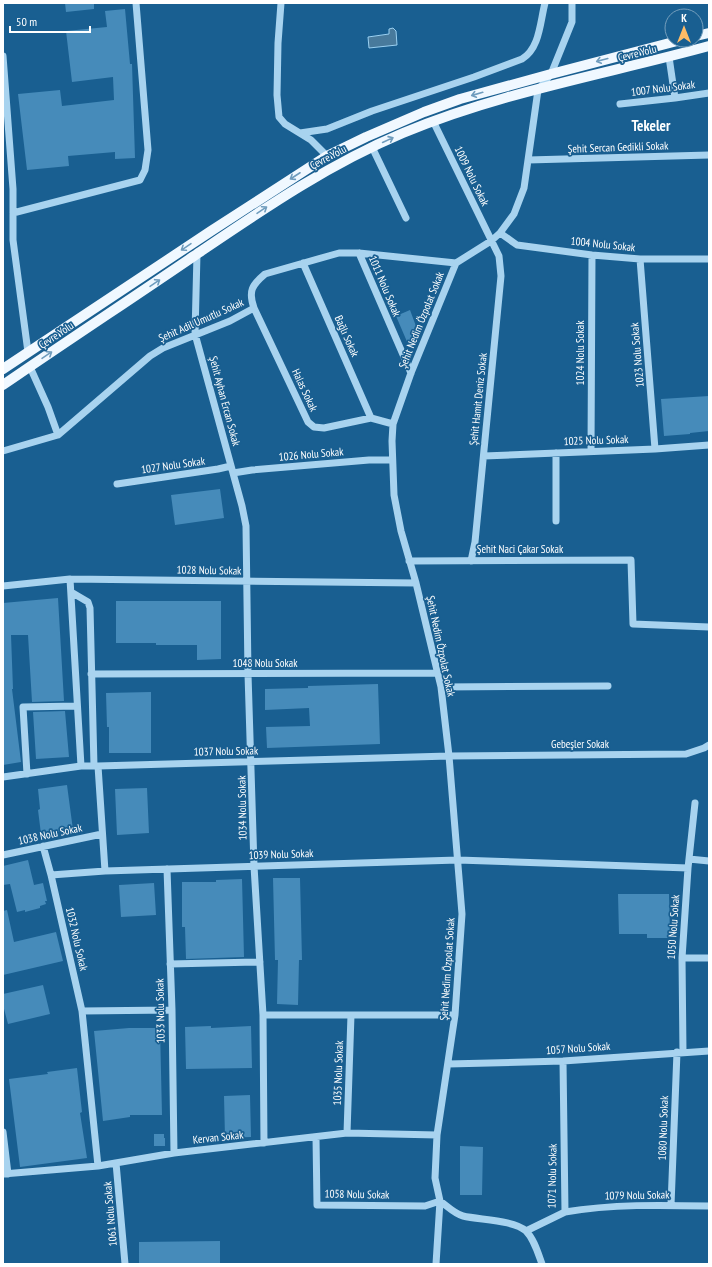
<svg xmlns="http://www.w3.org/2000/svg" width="712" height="1267" viewBox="0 0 712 1267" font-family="'PT Sans Narrow',sans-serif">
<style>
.water{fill:#487a9c;stroke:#9ad0f1}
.building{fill:#468bba}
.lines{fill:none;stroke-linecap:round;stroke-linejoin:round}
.minor{stroke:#a8d3ef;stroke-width:7}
.major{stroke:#f0f8ff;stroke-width:10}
.oneway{stroke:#6f9cbd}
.labels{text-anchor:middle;stroke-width:3.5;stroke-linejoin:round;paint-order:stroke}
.street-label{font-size:11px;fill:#fff;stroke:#195f91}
.district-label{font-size:15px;font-weight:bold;fill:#fff;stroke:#195f91}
</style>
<rect width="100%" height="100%" fill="#195f91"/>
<path class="water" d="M393,28L396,31L397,45L369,48L368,37L389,34V29Z"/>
<path class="building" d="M65,3H94V9L66,12Z
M125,9L130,64H132L135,158L115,159V152L68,156L69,166L27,170L18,94L60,90L62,106L114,100L113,77L72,82L66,31L107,27L105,11Z
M410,310L420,337L419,339L408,344L396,316Z
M709,396V431L690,433V434L664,436L661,399Z
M220,489L224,518L175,525L171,495Z
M58,598L64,701L32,702L28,635H11L13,689H12L21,762L3,765V603Z
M116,601H221V659L197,660V645H156V643H116Z
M378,684L380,744L267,748L266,727L310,726L309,708L265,710V689L308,688V686Z
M151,692V753H109V727H107L106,693Z
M65,711L69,757L36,759L33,712Z
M67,785L73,830L41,834L38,810L40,809L38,789Z
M147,788L149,833L117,835L115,789Z
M28,860L34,885L43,883L47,901H45L46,904L40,906V908L25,912V910L17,912L10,884L3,885V866Z
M273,878H300L302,960H299L298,1005L277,1004L278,960H275Z
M242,879L244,957L186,959L185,927H182V882H216V880Z
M154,883L156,915L121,917L119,885Z
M618,894H669L670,938H647V934H619Z
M7,910L14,942L56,932L63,961L3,975V911Z
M43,985L50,1014L8,1024L3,1005V994Z
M211,1026V1028L251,1026L252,1068L186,1069L185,1027Z
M129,1028H160L162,1115H130V1117L103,1121L94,1031Z
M77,1068L82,1112L80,1113L87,1158L20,1167L9,1079L48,1074L47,1072Z
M250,1095L251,1137L225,1138L224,1096Z
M154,1134H164V1138H165V1146H154Z
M460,1146L483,1147L482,1195H460Z
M220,1241V1264H139V1242Z"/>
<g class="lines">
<path class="minor" d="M281,3L278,43L277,95L279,117L285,124L311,140L327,156
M3,56L13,189V240L28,352
M669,57L675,98
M620,104L675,98L709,93
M433,121L499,256L501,276L475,542L471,561
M300,133L327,129L372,111L474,77L522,59C540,48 540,22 545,3
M372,147L406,218
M528,160L709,155
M13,213L140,180L145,170L148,150L136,3
M500,233L517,245L592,255L640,259H709
M359,253L411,373
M197,254L195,334L242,506L246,526L248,674L254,866L263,1015L264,1143
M640,259L655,449
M303,263L371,418
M254,308L308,422L314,427L324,428L371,418L393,424
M30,367L48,407L58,435
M3,451L58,435L150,356L163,348L230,321L254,308C248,291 252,285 265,274L339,253H359L456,263
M591,451L592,255
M556,453V521
M484,456L655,449L709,445
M233,473L252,470L369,460H392
M117,484L218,469L231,466
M409,561L631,560L633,624L709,627
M70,579L81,766
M3,586L70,579L416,583
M71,592L88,602L90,608L94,766
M91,674L438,673
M441,687L608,686
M27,774L23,707L77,706
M3,777L81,766H98L449,756L686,754L704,748L709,745
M43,846L51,875
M3,855L102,834
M689,859L709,861
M167,869L172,1010L174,1153
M105,871L458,860L688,868
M682,958H709
M170,964L260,962
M82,1011L172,1010
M263,1015H455
M683,1052L682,958L688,868L695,803
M448,1064L563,1061L709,1051
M3,1132L8,1174
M347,1133L351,1015
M316,1137L317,1205L425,1206L440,1201L436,1264
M116,1163L125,1264
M98,1166L82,1011L51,875L105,871L98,766
M3,1174L98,1166L174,1153L347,1133L437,1135
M671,1205L677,1052
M565,1212C612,1204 661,1205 709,1206
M526,1231L565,1212L563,1061
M542,1264C538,1253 534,1239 526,1231C514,1220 480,1220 463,1216C455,1214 447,1206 440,1201L435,1178L437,1135L455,1015L462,914L449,756L441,687L416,583L401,531L394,495L392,441L393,424L411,373L456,263L491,241L500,233L514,214L524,188L538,90L551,74L572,22V3"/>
<path class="major" d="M696,36L709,33
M3,369L211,231L327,156L366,137L424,112L460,99L551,74L681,40
M3,385C67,341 131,299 194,256C262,210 327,165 403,133C501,92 607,74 709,46"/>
</g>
<defs><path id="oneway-shaft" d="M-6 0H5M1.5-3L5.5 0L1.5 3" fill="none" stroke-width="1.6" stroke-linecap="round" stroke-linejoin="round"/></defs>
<g class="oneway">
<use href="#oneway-shaft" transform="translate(602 60) rotate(165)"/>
<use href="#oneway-shaft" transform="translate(477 94) rotate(164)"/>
<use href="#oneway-shaft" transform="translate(388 140) rotate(-25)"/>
<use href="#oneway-shaft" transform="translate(295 176) rotate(147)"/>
<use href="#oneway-shaft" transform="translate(262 210) rotate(-34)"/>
<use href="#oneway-shaft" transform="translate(186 247) rotate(146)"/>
<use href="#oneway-shaft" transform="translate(155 283) rotate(-34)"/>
<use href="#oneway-shaft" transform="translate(47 355) rotate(-34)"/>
</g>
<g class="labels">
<g class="street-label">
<text transform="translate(637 53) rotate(-14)" y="4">Çevre Yolu</text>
<text transform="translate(663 88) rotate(-7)" y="4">1007 Nolu Sokak</text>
<text transform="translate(618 147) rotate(-2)" y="4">Şehit Sercan Gedikli Sokak</text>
<text transform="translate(328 157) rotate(-28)" y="4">Çevre Yolu</text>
<text transform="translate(472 176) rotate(64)" y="4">1009 Nolu Sokak</text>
<text transform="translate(603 244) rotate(6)" y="4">1004 Nolu Sokak</text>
<text transform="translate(385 286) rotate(67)" y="4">1011 Nolu Sokak</text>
<text transform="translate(201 320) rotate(-24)" y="4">Şehit Adil Umutlu Sokak</text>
<text transform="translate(421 320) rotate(-68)" y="4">Şehit Nedim Özpolat Sokak</text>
<text transform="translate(56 335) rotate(-34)" y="4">Çevre Yolu</text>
<text transform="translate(347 336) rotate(66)" y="4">Bağlı Sokak</text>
<text transform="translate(580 353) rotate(-90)" y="4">1024 Nolu Sokak</text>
<text transform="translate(637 355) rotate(-95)" y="4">1023 Nolu Sokak</text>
<text transform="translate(305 390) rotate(65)" y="4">Halas Sokak</text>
<text transform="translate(478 399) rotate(-84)" y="4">Şehit Hamit Deniz Sokak</text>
<text transform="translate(225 401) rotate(75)" y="4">Şehit Ayhan Ercan Sokak</text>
<text transform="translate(596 440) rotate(-2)" y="4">1025 Nolu Sokak</text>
<text transform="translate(311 454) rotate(-5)" y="4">1026 Nolu Sokak</text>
<text transform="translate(173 465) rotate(-8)" y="4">1027 Nolu Sokak</text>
<text x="520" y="553">Şehit Naci Çakar Sokak</text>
<text transform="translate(209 570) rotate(1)" y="4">1028 Nolu Sokak</text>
<text transform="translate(441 646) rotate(78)" y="4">Şehit Nedim Özpolat Sokak</text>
<text x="265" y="667">1048 Nolu Sokak</text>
<text x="580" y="748">Gebeşler Sokak</text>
<text transform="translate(226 751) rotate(-1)" y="4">1037 Nolu Sokak</text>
<text transform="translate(242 808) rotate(-91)" y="4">1034 Nolu Sokak</text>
<text transform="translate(50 834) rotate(-12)" y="4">1038 Nolu Sokak</text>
<text transform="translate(281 854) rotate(-2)" y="4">1039 Nolu Sokak</text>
<text transform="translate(673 927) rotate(-86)" y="4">1050 Nolu Sokak</text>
<text transform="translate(77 939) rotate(77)" y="4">1032 Nolu Sokak</text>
<text transform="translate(447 969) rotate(-86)" y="4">Şehit Nedim Özpolat Sokak</text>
<text transform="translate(160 1011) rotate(-91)" y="4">1033 Nolu Sokak</text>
<text transform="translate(578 1048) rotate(-4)" y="4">1057 Nolu Sokak</text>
<text transform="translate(338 1073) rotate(-88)" y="4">1035 Nolu Sokak</text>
<text transform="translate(663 1128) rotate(-88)" y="4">1080 Nolu Sokak</text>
<text transform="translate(218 1137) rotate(-6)" y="4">Kervan Sokak</text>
<text transform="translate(552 1176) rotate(-89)" y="4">1071 Nolu Sokak</text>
<text transform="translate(357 1194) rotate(1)" y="4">1058 Nolu Sokak</text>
<text transform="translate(637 1195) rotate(-1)" y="4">1079 Nolu Sokak</text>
<text transform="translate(110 1214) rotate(-95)" y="4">1061 Nolu Sokak</text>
</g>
<g class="district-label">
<text x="651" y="131">Tekeler</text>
</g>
</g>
<rect width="712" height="1267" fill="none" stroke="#ffffff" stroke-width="8"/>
<g transform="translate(684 28)"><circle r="19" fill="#195f91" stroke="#759fbd"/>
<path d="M0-3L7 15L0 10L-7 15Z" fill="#ffbc66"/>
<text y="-6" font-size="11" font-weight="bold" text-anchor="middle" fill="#ffffff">K</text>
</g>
<path d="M10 26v6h80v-6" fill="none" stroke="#ffffff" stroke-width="2"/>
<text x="16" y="26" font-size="12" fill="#ffffff" stroke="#195f91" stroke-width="3" paint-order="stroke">50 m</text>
</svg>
